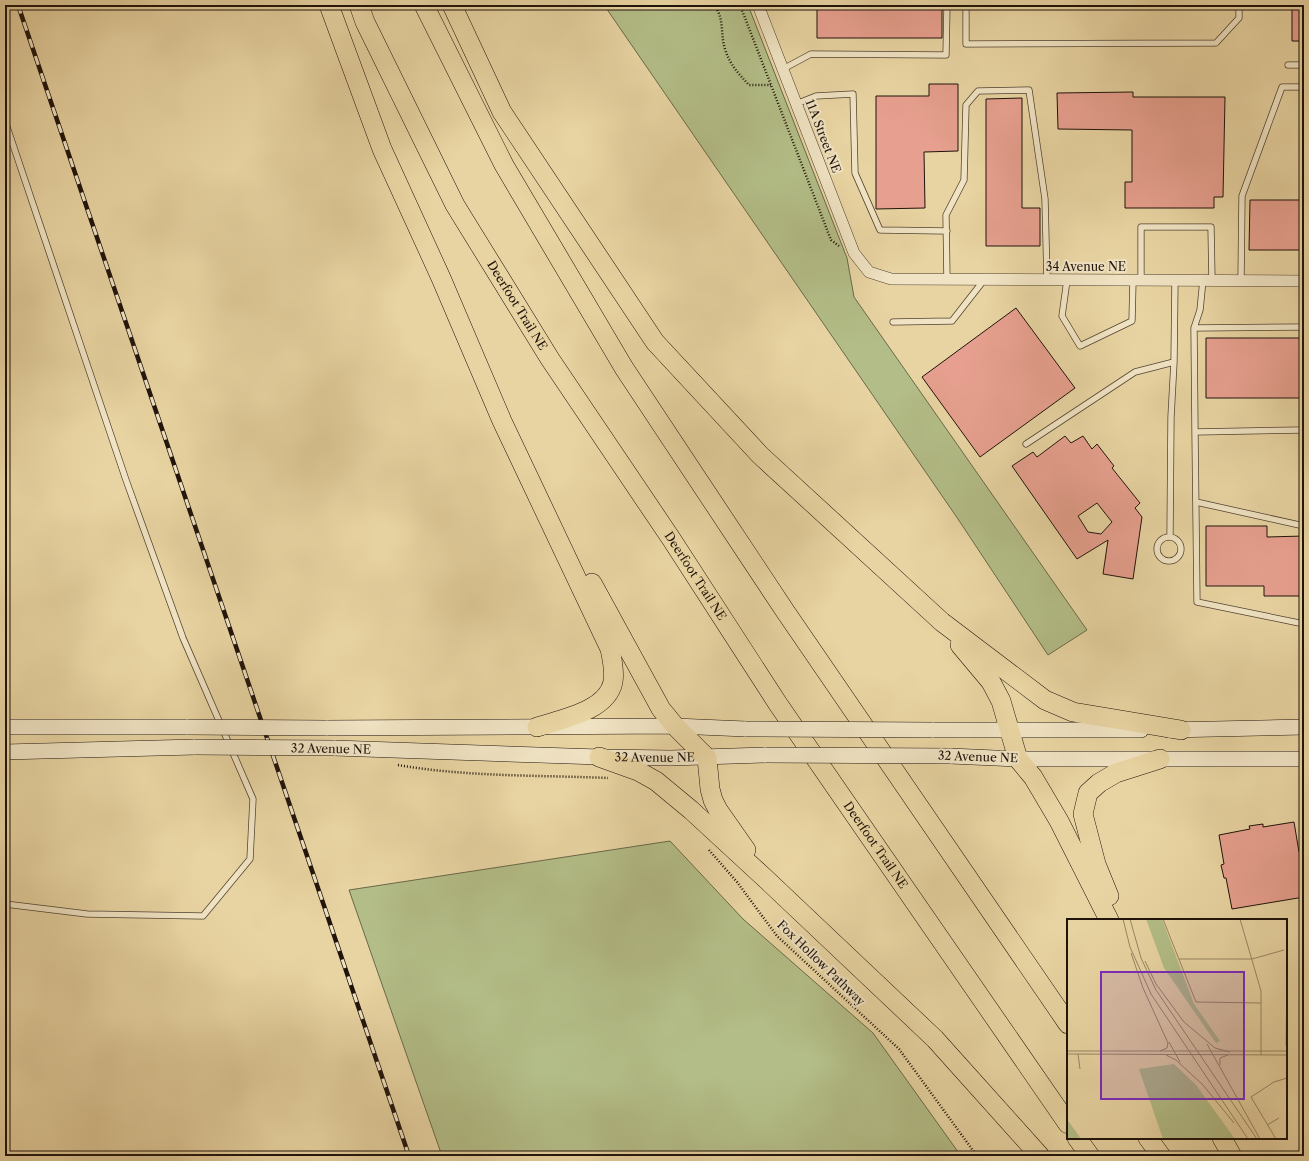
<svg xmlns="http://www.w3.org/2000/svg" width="1309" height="1161" viewBox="0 0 1309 1161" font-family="'Libre Caslon Text',serif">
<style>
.green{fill:#b3bd87;stroke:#696849}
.building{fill:#e7a08f;stroke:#1f130b;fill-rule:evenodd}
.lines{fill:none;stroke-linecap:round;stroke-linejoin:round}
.lane-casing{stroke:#514331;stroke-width:7}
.street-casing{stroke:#514331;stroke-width:12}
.secondary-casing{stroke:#1f130b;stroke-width:16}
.highway-casing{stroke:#1f130b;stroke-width:20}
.path{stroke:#1f130b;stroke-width:2.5;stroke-dasharray:1 2;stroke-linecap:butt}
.lane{stroke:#f0e3c3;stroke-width:5.5}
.street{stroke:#f0e3c3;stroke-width:11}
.secondary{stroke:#f0e3c3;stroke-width:15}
.highway{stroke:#e8d4a2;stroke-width:19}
.rail-casing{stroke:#1f130b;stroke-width:4.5}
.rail{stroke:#f0e3c3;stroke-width:3;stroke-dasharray:9;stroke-linecap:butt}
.secondary-bridge-casing{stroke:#1f130b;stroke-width:16;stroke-linecap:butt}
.secondary-bridge{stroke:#f0e3c3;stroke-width:15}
.labels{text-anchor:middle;stroke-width:4;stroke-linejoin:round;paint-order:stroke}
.street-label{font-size:12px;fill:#1f130b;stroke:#f0e3c3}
.inset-road{fill:none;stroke:#988766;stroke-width:1}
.view{fill:#7b2cbf;fill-opacity:0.15;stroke:#7b2cbf;stroke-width:2}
.inset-edge{fill:none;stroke:#1f130b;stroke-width:2}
</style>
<rect width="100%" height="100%" fill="#e8d4a2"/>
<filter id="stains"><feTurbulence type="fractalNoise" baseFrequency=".005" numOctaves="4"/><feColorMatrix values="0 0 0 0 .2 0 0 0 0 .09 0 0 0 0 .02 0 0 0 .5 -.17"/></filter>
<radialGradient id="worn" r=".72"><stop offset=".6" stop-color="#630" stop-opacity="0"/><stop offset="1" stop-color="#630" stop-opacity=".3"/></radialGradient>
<path class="green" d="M604,5H748L847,258L854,297L1087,630L1048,655L958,519Z
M670,841L743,919L873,1033L961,1156H442L349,890Z"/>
<path class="building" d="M817,5H942V38H817Z
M1292,5H1304V41H1292Z
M929,84H958V151L924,152L925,208L876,209V96H929Z
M1133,92V97H1225L1223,197H1214V208H1125V182H1132V130L1058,129L1057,93Z
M1022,98V208H1040V246H986V99Z
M1250,200H1304V250H1249Z
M1016,308L1075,388L980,457L922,377Z
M1206,338H1304V398H1206Z
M1065,436L1071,443L1083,436L1092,449L1097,444L1114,466L1112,468L1140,503L1135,508L1142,517L1133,579L1103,574L1108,540L1077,559L1012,466L1033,452L1037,457ZM1097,503L1112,522L1101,534L1088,532L1078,516Z
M1206,526H1267V537L1304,536V596H1264V586H1206Z
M1294,822L1299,852L1302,851L1304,864V865L1302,866L1304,880V897L1232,909L1226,878H1224L1221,865L1224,864L1219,835L1250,829L1249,826L1263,824V827Z"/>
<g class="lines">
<defs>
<path id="lane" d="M966,5V44L1216,43L1239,18V5
M1288,65H1304
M783,69L811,54L946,55L947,5
M796,104L816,96L853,94L855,173L880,230L947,231
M5,121L126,480L183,638L253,799L250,859L203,916L87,914L5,904
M947,280L946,215L964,180L966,105L978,91L1029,90L1045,199L1047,280
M1067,280L1062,316L1080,346L1132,321L1133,280
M1141,280V227H1211L1212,280
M1203,280L1200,310L1194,328L1304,327
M1241,281L1242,196L1282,87H1304
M893,322L952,321L984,280
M1194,328L1195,432
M1304,430L1195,432L1197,602L1304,624
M1026,444L1135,372L1174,362L1175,280
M1196,502L1304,526
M1157 549a12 12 0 1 1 24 0a12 12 0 1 1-24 0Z
M1170,537L1171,417L1174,362"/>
<path id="street" d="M758,5L854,253L869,272L891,279L1304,281"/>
<g id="secondary">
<path d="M5,727H188"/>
<path d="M326,728L675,726L746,729"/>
<path d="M932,730H1141"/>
<path d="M1169,730L1304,727"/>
<path id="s1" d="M334,748L599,757L671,758L766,755"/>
<path d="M5,752L195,747"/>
<path d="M950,756L1018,759H1304"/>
</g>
<g id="highway">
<path d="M329,5L382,149L441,278L502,421L610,649C612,659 615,671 613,682C607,711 562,719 537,727"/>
<path id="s2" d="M359,5L365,22L455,205L550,359L672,540L778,704L1068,1124"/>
<path d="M424,5L504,165L624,368L785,611L1068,1024"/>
<path d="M452,5L502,112L655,342L760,455L942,622L1045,700L1073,712L1181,730"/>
<path d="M592,583L661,709L675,726L707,758L710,789L713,800L718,810L746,850"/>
<path d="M960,645L991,682L1001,701L1018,759L1033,777L1059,821L1109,920"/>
<path d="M599,757L638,771L656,781L691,810L768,881L935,1039L1040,1156"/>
<path d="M1109,896L1096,864L1083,814L1088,793L1099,783L1116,773L1160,759"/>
<path d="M1077,1138L1090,1156"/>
<path d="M1148,1138L1161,1156"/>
<path d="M1222,1138L1232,1156"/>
</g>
</defs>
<use href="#lane" class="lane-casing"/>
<use href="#street" class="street-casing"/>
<use href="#secondary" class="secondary-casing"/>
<use href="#highway" class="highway-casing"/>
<path class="path" d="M714,5C725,19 720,34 725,49C730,65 738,73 749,85H771
M740,5L831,240L839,246
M398,765C467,777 538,775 608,778
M709,850L737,882L777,936L899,1049L977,1156"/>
<use href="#lane" class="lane"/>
<use href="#street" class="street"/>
<use href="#secondary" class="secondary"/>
<use href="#highway" class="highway"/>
<defs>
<path id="rail" d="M18,5L409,1156"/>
</defs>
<use href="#rail" class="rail-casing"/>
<use href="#rail" class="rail"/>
<defs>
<path id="secondary-bridge" d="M188,727L326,728
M746,729L932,730
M195,747L334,748
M766,755L950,756"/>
</defs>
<use href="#secondary-bridge" class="secondary-bridge-casing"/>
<use href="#secondary-bridge" class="secondary-bridge"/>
</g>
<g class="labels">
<g class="street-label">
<text transform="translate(823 136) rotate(69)" y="4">11A Street NE</text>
<text x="1086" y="271">34 Avenue NE</text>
<text dy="4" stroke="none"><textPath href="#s2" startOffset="340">Deerfoot Trail NE</textPath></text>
<text dy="4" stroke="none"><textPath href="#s2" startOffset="664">Deerfoot Trail NE</textPath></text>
<text transform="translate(331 749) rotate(1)" y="4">32 Avenue NE</text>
<text transform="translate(978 757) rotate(2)" y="4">32 Avenue NE</text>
<text dy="4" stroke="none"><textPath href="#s1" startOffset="321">32 Avenue NE</textPath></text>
<text dy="4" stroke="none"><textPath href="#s2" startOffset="988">Deerfoot Trail NE</textPath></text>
<text transform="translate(821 963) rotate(44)" y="4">Fox Hollow Pathway</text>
</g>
</g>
<g transform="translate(1067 919)">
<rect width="220" height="220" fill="#e8d4a2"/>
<path d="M79,0H95L127,85L153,122L149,124L97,49ZM220,61V126H218ZM107,145L129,166L168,220H96L72,150ZM0,200L12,217L14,220H0Z" fill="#b3bd87"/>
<path class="inset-road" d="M56,0L63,28L84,75L181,220M63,0L74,39L89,71L190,220M96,0L129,83L194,84M173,0L194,72V136M64,34L76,69L101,124L100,129L93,132M112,40H185L217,31M78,42L89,65L117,103L148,129L163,133M102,123L113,143M140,125L193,220M0,132H220M0,135L220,136M11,135L13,150M99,136L109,141L136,166L167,204M153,146V139L161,136M200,206L212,199M209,220L184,178L207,163L220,159"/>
<path class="view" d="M34,53H177V180H34Z"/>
<rect width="220" height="220" class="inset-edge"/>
</g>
<rect width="1309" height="1161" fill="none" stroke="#e8d4a2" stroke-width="20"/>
<rect x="6" y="6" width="1297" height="1149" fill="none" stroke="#1f130b" stroke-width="2"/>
<rect x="10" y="10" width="1289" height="1141" fill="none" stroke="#1f130b"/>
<rect width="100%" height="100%" filter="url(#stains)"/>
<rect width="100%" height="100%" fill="url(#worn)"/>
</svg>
